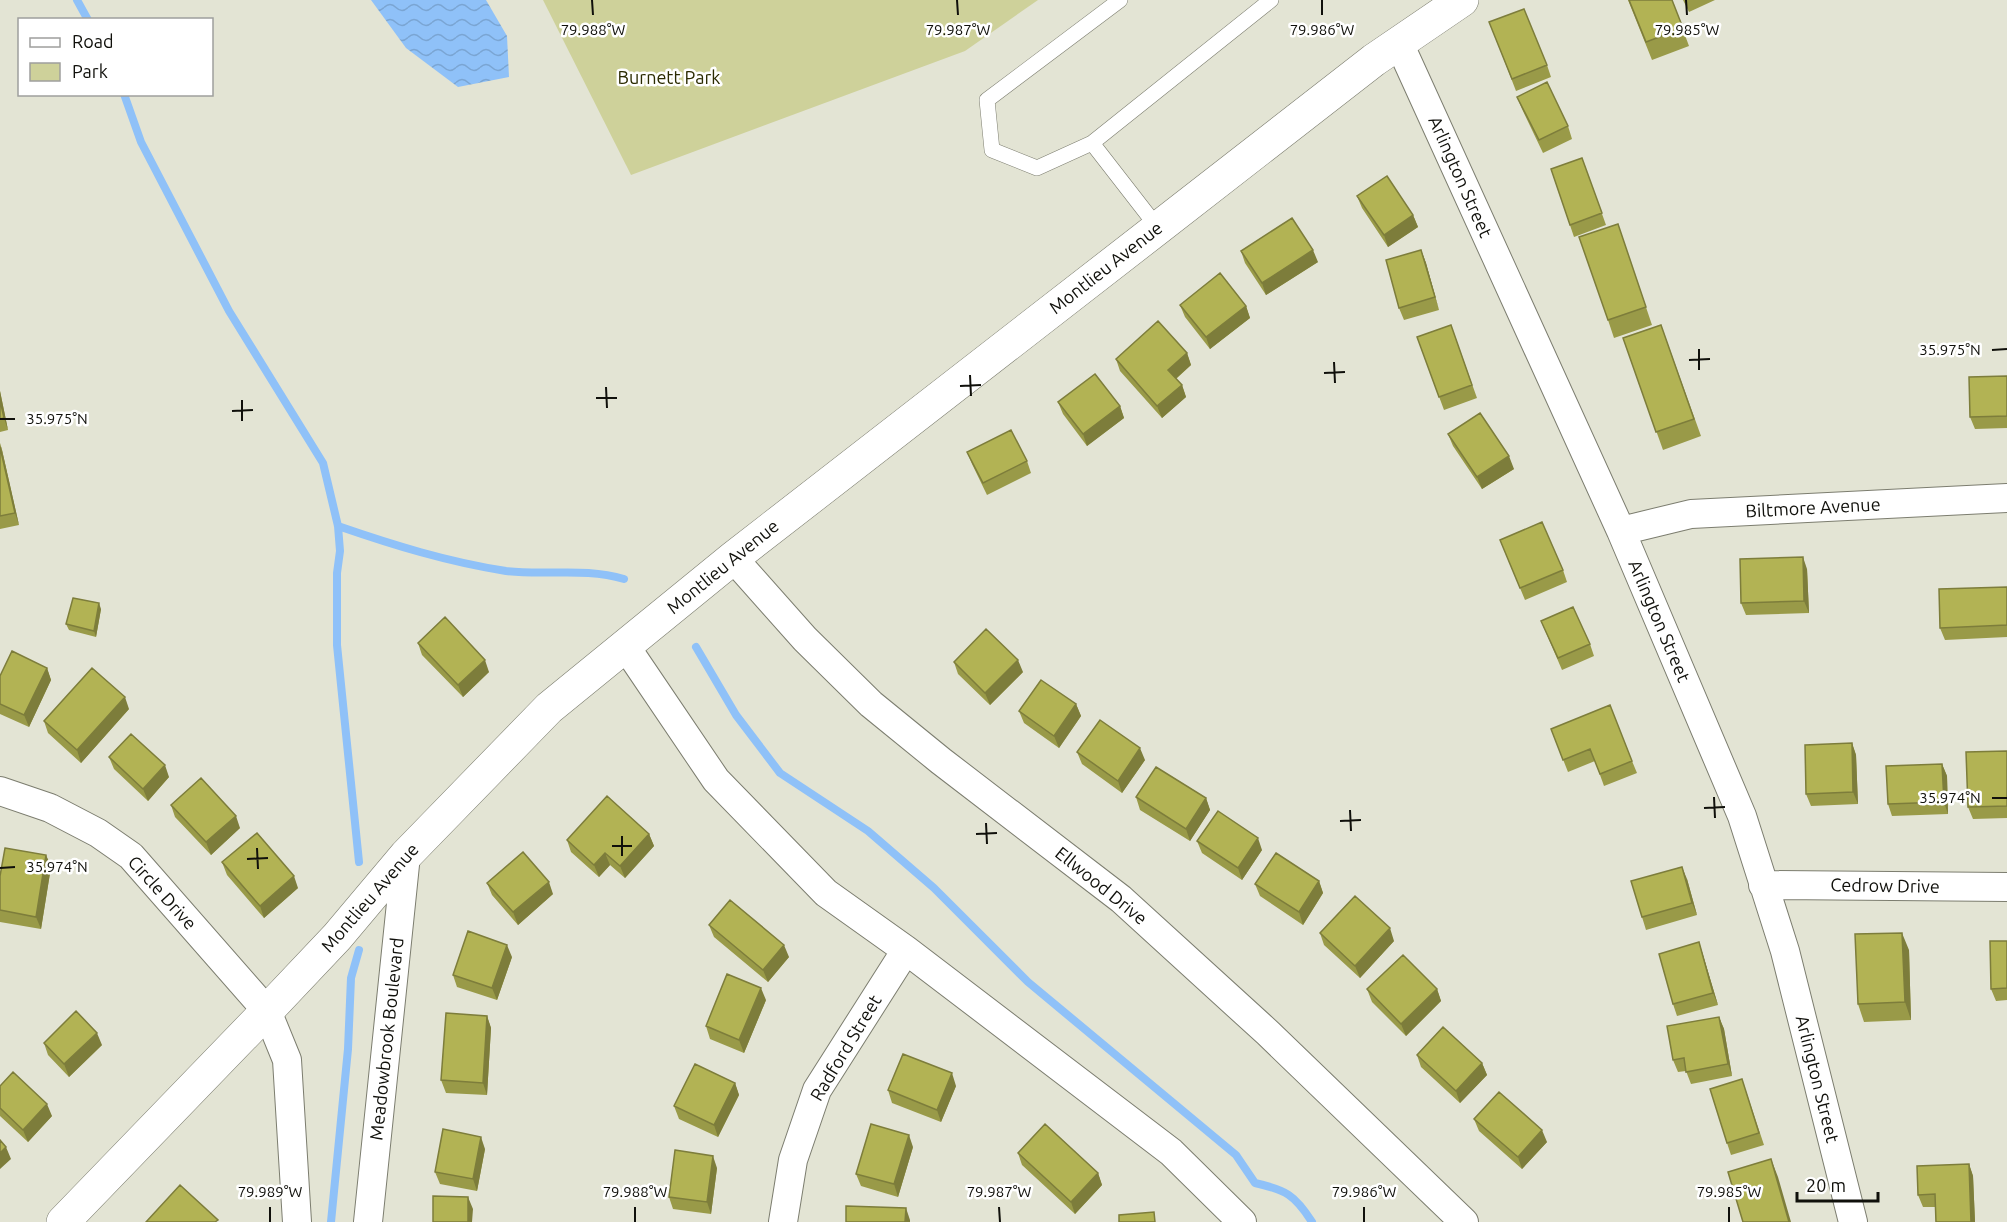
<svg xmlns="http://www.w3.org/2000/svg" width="2007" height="1222" viewBox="0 0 2007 1222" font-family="Ubuntu,sans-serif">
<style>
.green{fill:#ced19a}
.water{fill:url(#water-waves)}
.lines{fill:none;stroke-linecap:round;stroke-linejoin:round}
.stream{stroke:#8fc1f8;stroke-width:8}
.service-casing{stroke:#7c7d6f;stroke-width:16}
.minor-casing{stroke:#7c7d6f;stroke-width:30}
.tertiary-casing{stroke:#7c7d6f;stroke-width:34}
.service{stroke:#fff;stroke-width:15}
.minor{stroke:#fff;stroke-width:28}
.tertiary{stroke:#fff;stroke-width:33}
.wall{fill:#999a48}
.shaded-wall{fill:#7d7d3b}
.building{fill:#b2b354;stroke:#7d7d3b;stroke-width:1.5}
.ticks{fill:none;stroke:#10100b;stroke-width:2}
.labels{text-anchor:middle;stroke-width:5;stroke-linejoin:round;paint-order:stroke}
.park-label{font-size:18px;fill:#2b2b01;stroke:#fff}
.street-label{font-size:18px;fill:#10100b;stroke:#fff}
.ticks-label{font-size:15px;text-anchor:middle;fill:#10100b;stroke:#fff;stroke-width:5;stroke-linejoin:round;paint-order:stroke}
</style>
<defs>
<pattern id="water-waves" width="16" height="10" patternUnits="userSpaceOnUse" patternTransform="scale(1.5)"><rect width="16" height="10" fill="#8fc1f8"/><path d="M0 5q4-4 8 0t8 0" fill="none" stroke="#7aa5d3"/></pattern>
</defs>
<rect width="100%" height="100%" fill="#e3e4d4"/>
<path class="green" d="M543,0H1038L965,51L631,175Z"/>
<path class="water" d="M371,0H486L507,36L509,77L458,87L406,48Z"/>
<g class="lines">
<path class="stream" d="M77,0L88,20
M124,94L141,142L229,311L323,463L338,526L340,551L337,573V645L359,862
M338,526C393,545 448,562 506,571C546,576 584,567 624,579
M696,647L736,715L780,773L868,831L934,888L1028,982L1236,1155L1255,1183C1286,1190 1295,1195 1312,1222
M331,1222L348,1049L351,978L359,950"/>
<defs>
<path id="service" d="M1120,0L987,100L992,150L1037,168L1092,143L1271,0
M1092,143L1158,228"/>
<path id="minor" d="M1399,43L1621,531L1742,816L1785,951L1853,1222
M1621,531L1691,514L2007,498
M733,558L805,639L871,704L941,761L1121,899L1268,1033L1464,1222
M626,647L716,780L826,893L906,950L1171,1152L1242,1222
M0,791L50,808L98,833L131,856L267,1011L287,1060L297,1222
M1763,885L2007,887
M368,1222L406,855
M783,1222L793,1160L817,1090L906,950"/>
<path id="tertiary" d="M63,1222L267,1011L337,937L406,855L549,708L733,558L1158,228L1374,60L1462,0"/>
</defs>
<use href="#service" class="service-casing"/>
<use href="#minor" class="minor-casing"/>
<use href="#tertiary" class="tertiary-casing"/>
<use href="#service" class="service"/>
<use href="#minor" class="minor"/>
<use href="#tertiary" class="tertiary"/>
</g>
<path class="wall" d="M1628,0H1672L1689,46L1652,60Z
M1683,0H1715L1689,12Z
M1494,34L1547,65L1551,77L1516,91Z
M1517,97L1568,126L1572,139L1543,153L1522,109Z
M1582,158L1606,225L1574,237L1551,169Z
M1357,196L1413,215L1418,227L1388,247L1362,208Z
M1618,224L1652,325L1614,338L1608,320Z
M1421,250L1426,263L1439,310L1404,320L1399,308Z
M1241,251L1318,262L1266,295L1245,263Z
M1180,305L1246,306L1250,318L1210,349L1185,317Z
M1451,325L1477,398L1444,410L1417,337Z
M1661,325L1701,436L1663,450L1623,338Z
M1187,353L1191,365L1176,379L1182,385L1186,397L1162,418L1120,371L1116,359Z
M2007,376V428L1975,429L1970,417Z
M0,391L8,430L0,432Z
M1058,402L1120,406L1124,418L1087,446L1063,414Z
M1448,434L1514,469L1482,489L1453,446Z
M0,443L2,450L19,525L0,529Z
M967,452L1027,461L1031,473L987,495L972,464Z
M1500,540L1563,570L1567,582L1525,600Z
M1807,569L1809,613L1746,615L1741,603Z
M2007,587V637L1945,640L1940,628Z
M101,609L96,637L69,630L66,624Z
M1541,621L1590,644L1594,656L1562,670Z
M418,643L489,672L463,697L422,655Z
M954,662L1023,672L990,705L958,674Z
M47,668L51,680L29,727L0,714V676Z
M1076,704L1081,716L1059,748L1024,723L1019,711Z
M129,709L81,763L48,733L44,721Z
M1551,729L1632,761L1637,773L1604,786L1595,761L1568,772Z
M1852,743L1856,755L1858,804L1811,806L1806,794Z
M2007,751V818L1973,819L1968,807Z
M1077,752L1145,760L1122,793L1082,764Z
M109,757L169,777L148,801L114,769Z
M1942,764L1947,776L1948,814L1892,816L1888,804Z
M1136,797L1206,798L1210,810L1190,841L1140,810Z
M171,805L240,828L211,855L175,817Z
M649,834L654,846L625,878L610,865L599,877L571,852L567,840Z
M1197,841L1262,850L1242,880L1202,853Z
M46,855L51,867L41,929L0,922V876Z
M222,862L298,888L264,918L227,875Z
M1687,879L1697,915L1646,930L1642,917Z
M1319,881L1323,893L1303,925L1260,896L1255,884Z
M487,883L553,894L518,925L492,895Z
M709,925L789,957L768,982L714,937Z
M1320,933L1394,941L1360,978L1324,945Z
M2007,941V1000L1996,1001L1991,989Z
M1699,942L1718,1005L1677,1016L1673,1004Z
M1909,950L1911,1020L1864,1022L1858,1004Z
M512,957L497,1000L457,987L453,975Z
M1367,989H1437L1441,1001L1406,1036L1372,1002Z
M766,1000L744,1053L710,1039L706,1026Z
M487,1016L491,1028L487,1095L446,1093L441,1080Z
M1719,1017L1724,1029L1732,1076L1691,1084L1686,1071L1678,1072L1673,1060Z
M44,1043L102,1045L69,1077L48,1055Z
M1417,1055L1482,1063L1487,1075L1460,1103L1421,1067Z
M735,1083L739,1095L718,1137L679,1119L674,1106Z
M0,1086L52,1116L28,1142L0,1116Z
M956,1086L941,1122L892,1103L888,1090Z
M1746,1091L1764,1145L1731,1155L1727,1143Z
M1474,1119L1547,1142L1522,1169L1479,1131Z
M913,1147L898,1197L861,1186L856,1174Z
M485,1149L477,1191L440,1184L435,1172Z
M1018,1153L1098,1173L1102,1185L1075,1214L1022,1165Z
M1969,1164L1973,1176L1975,1222H1936L1935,1207H1923L1918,1195Z
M717,1168L711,1214L673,1209L669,1197Z"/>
<path class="shaded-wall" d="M1413,215L1418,227L1388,247L1384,235Z
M1313,250L1318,262L1266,295L1262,283Z
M1421,250L1426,263L1439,310L1435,297Z
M1246,306L1250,318L1210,349L1206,337Z
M1187,353L1191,365L1172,382L1168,370Z
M1182,385L1186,397L1162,418L1157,406Z
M0,391L8,430L4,418L0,400Z
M1120,406L1124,418L1087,446L1083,434Z
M0,443L2,450L19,525L15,513Z
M1509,456L1514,469L1482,489L1477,477Z
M1803,557L1807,569L1809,613L1804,601Z
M99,603L101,609L96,637L94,631Z
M485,660L489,672L463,697L458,685Z
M1018,660L1023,672L990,705L985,693Z
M47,668L51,680L29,727L24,715Z
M125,697L129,709L81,763L77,750Z
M1076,704L1081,716L1059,748L1054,736Z
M1852,743L1856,755L1858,804L1853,792Z
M1140,748L1145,760L1122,793L1118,781Z
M1942,764L1947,776L1948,814L1944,802Z
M165,765L169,777L148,801L143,789Z
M1206,798L1210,810L1190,841L1186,829Z
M236,816L240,828L211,855L206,842Z
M649,834L654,846L625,878L620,866Z
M1258,838L1262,850L1242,880L1238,868Z
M605,853L610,865L599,877L594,865Z
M46,855L51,867L41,929L36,917Z
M1682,867L1687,879L1697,915L1692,903Z
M294,876L298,888L264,918L260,906Z
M1319,881L1323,893L1303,925L1299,912Z
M549,882L553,894L518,925L513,912Z
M1390,928L1394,941L1360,978L1355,966Z
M1902,933L1909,950L1911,1020L1905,1002Z
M1699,942L1703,955L1718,1005L1713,993Z
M507,945L512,957L497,1000L492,988Z
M784,945L789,957L768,982L763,970Z
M761,988L766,1000L744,1053L739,1040Z
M1437,989L1441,1001L1406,1036L1401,1024Z
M487,1016L491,1028L487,1095L483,1083Z
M1719,1017L1724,1029L1732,1076L1728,1064Z
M97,1033L102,1045L69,1077L64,1064Z
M1482,1063L1487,1075L1460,1103L1456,1091Z
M952,1073L956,1086L941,1122L937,1110Z
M735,1083L739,1095L718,1137L714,1125Z
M47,1104L52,1116L28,1142L23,1130Z
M1542,1130L1547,1142L1522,1169L1518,1157Z
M909,1135L913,1147L898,1197L894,1184Z
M481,1137L485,1149L477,1191L473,1179Z
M6,1147L11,1159L0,1169V1153Z
M713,1156L717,1168L711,1214L707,1202Z
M1771,1159L1778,1177L1791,1222H1789Z
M1969,1164L1973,1176L1975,1222H1971Z
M1098,1173L1102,1185L1075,1214L1071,1202Z
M468,1197L473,1209L472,1222H468Z
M906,1208L910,1220V1222H905Z"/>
<path class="building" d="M1629,0H1672L1683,28L1646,42Z
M1524,9L1547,65L1512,79L1489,22Z
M1547,82L1568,126L1539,140L1517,97Z
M1582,158L1602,213L1570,225L1551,169Z
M1387,176L1413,215L1384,235L1357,196Z
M1292,218L1313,250L1262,283L1241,251Z
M1618,224L1646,307L1608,320L1579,237Z
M1421,250L1435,297L1399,308L1386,260Z
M1220,273L1246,306L1206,337L1180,305Z
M1158,321L1187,353L1168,370L1182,385L1157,406L1116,359Z
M1451,325L1472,385L1439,397L1417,337Z
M1661,325L1694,419L1656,432L1623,338Z
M1095,374L1120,406L1083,434L1058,402Z
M2007,376V416L1970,417L1969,377Z
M0,400L4,418L0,419Z
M1480,413L1509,456L1477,477L1448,434Z
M1011,430L1027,461L983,483L967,452Z
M0,447L15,513L0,516Z
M1542,522L1563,570L1520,588L1500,540Z
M1803,557L1804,601L1741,603L1740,559Z
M2007,587V625L1940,628L1939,589Z
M73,598L99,603L94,631L66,624Z
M1573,607L1590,644L1558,658L1541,621Z
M445,617L485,660L458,685L418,643Z
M986,629L1018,660L985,693L954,662Z
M12,651L47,668L24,715L0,704V676Z
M92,668L125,697L77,750L44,721Z
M1041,680L1076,704L1054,736L1019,711Z
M1610,705L1632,761L1600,774L1590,749L1563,760L1551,729Z
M1100,720L1140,748L1118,781L1077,752Z
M131,734L165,765L143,789L109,757Z
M1852,743L1853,792L1806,794L1805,745Z
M2007,751V806L1968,807L1966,752Z
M1942,764L1944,802L1888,804L1886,766Z
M1156,767L1206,798L1186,829L1136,797Z
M201,778L236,816L206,842L171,805Z
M607,796L649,834L620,866L605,853L594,865L567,840Z
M1218,811L1258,838L1238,868L1197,841Z
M257,833L294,876L260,906L222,862Z
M5,848L46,855L36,917L0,910V876Z
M523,852L549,882L513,912L487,883Z
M1276,853L1319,881L1299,912L1255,884Z
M1682,867L1692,903L1642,917L1631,881Z
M1355,896L1390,928L1355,966L1320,933Z
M730,900L784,945L763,970L709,925Z
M468,931L507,945L492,988L453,975Z
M1902,933L1905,1002L1858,1004L1855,934Z
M1990,941H2007V988L1991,989Z
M1699,942L1713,993L1673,1004L1659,954Z
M1403,955L1437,989L1401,1024L1367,989Z
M727,974L761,988L739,1040L706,1026Z
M76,1011L97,1033L64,1064L44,1043Z
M446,1013L487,1016L483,1083L441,1080Z
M1719,1017L1728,1064L1686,1072L1684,1058L1673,1060L1667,1026Z
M1443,1027L1482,1063L1456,1091L1417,1055Z
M903,1054L952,1073L937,1110L888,1090Z
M695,1064L735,1083L714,1125L674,1106Z
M13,1072L47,1104L23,1130L0,1108V1086Z
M1742,1079L1759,1133L1727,1143L1710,1089Z
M1499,1092L1542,1130L1518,1157L1474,1119Z
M871,1124L909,1135L894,1184L856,1174Z
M1045,1124L1098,1173L1071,1202L1018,1153Z
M443,1129L481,1137L473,1179L435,1172Z
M0,1140L6,1147L0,1153Z
M675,1150L713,1156L707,1202L669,1197Z
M1771,1159L1789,1222H1743L1728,1172Z
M1969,1164L1971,1222H1936L1935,1194L1918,1195L1917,1166Z
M180,1185L218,1220L215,1222H146Z
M433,1196L468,1197V1222H433Z
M846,1206L906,1208L905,1222H846Z
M1154,1212L1155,1222H1119V1215Z"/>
<path class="ticks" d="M592,0L593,15M957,0L958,15M1322,0V15M1686,0L1687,15M1699,349V370M1992,350L2007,349M1689,360L1710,359M1334,362L1335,383M1324,373L1345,372M970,375L971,396M960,386L981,385M606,387L607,408M596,398H617M242,400V421M232,411L253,410M0,419H15M1714,797L1715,818M1992,798H2007M1704,808L1725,807M1350,810L1351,831M1340,821L1361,820M986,823L987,844M976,834L997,833M622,836V856M612,846H632M257,848L258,869M247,859L268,858M0,868L15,867M270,1207V1222M635,1207V1222M999,1207L1000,1222M1364,1207V1222M1729,1207V1222"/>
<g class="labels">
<g class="park-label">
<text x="669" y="84">Burnett Park</text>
</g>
<g class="street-label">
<text transform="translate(1460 177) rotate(66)" y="6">Arlington Street</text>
<text transform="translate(1106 268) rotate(-38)" y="6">Montlieu Avenue</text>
<text transform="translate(1813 508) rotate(-3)" y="6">Biltmore Avenue</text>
<text transform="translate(723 567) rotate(-39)" y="6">Montlieu Avenue</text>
<text transform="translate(1659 621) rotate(67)" y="6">Arlington Street</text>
<text transform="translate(1101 886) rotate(39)" y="6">Ellwood Drive</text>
<text transform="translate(1885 886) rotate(1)" y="6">Cedrow Drive</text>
<text transform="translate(162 893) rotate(48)" y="6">Circle Drive</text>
<text transform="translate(370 898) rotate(-49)" y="6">Montlieu Avenue</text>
<text transform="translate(387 1039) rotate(-84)" y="6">Meadowbrook Boulevard</text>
<text transform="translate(846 1048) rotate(-59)" y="6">Radford Street</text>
<text transform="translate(1817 1079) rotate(76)" y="6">Arlington Street</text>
</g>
</g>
<g class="ticks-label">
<text x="593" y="35">79.988°W</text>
<text x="958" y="35">79.987°W</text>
<text x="1322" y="35">79.986°W</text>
<text x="1687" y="35">79.985°W</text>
<text x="1950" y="355">35.975°N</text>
<text x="57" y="424">35.975°N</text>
<text x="1950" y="803">35.974°N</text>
<text x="57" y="872">35.974°N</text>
<text x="270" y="1197">79.989°W</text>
<text x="635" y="1197">79.988°W</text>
<text x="999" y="1197">79.987°W</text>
<text x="1364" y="1197">79.986°W</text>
<text x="1729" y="1197">79.985°W</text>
</g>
<rect x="18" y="18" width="195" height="78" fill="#ffffff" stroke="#9f9f9d" stroke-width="1.5"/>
<rect x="30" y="38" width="30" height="9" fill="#ffffff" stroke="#9f9f9d" stroke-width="1.5"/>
<text x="72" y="48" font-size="18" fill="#10100b">Road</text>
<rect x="30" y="63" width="30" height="18" fill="#ced19a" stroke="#9f9f9d" stroke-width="1.5"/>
<text x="72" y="78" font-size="18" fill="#10100b">Park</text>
<path d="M1797 1192v9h81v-9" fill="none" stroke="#10100b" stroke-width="3"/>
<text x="1806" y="1192" font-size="18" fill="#10100b" stroke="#ffffff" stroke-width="4.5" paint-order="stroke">20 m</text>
</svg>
